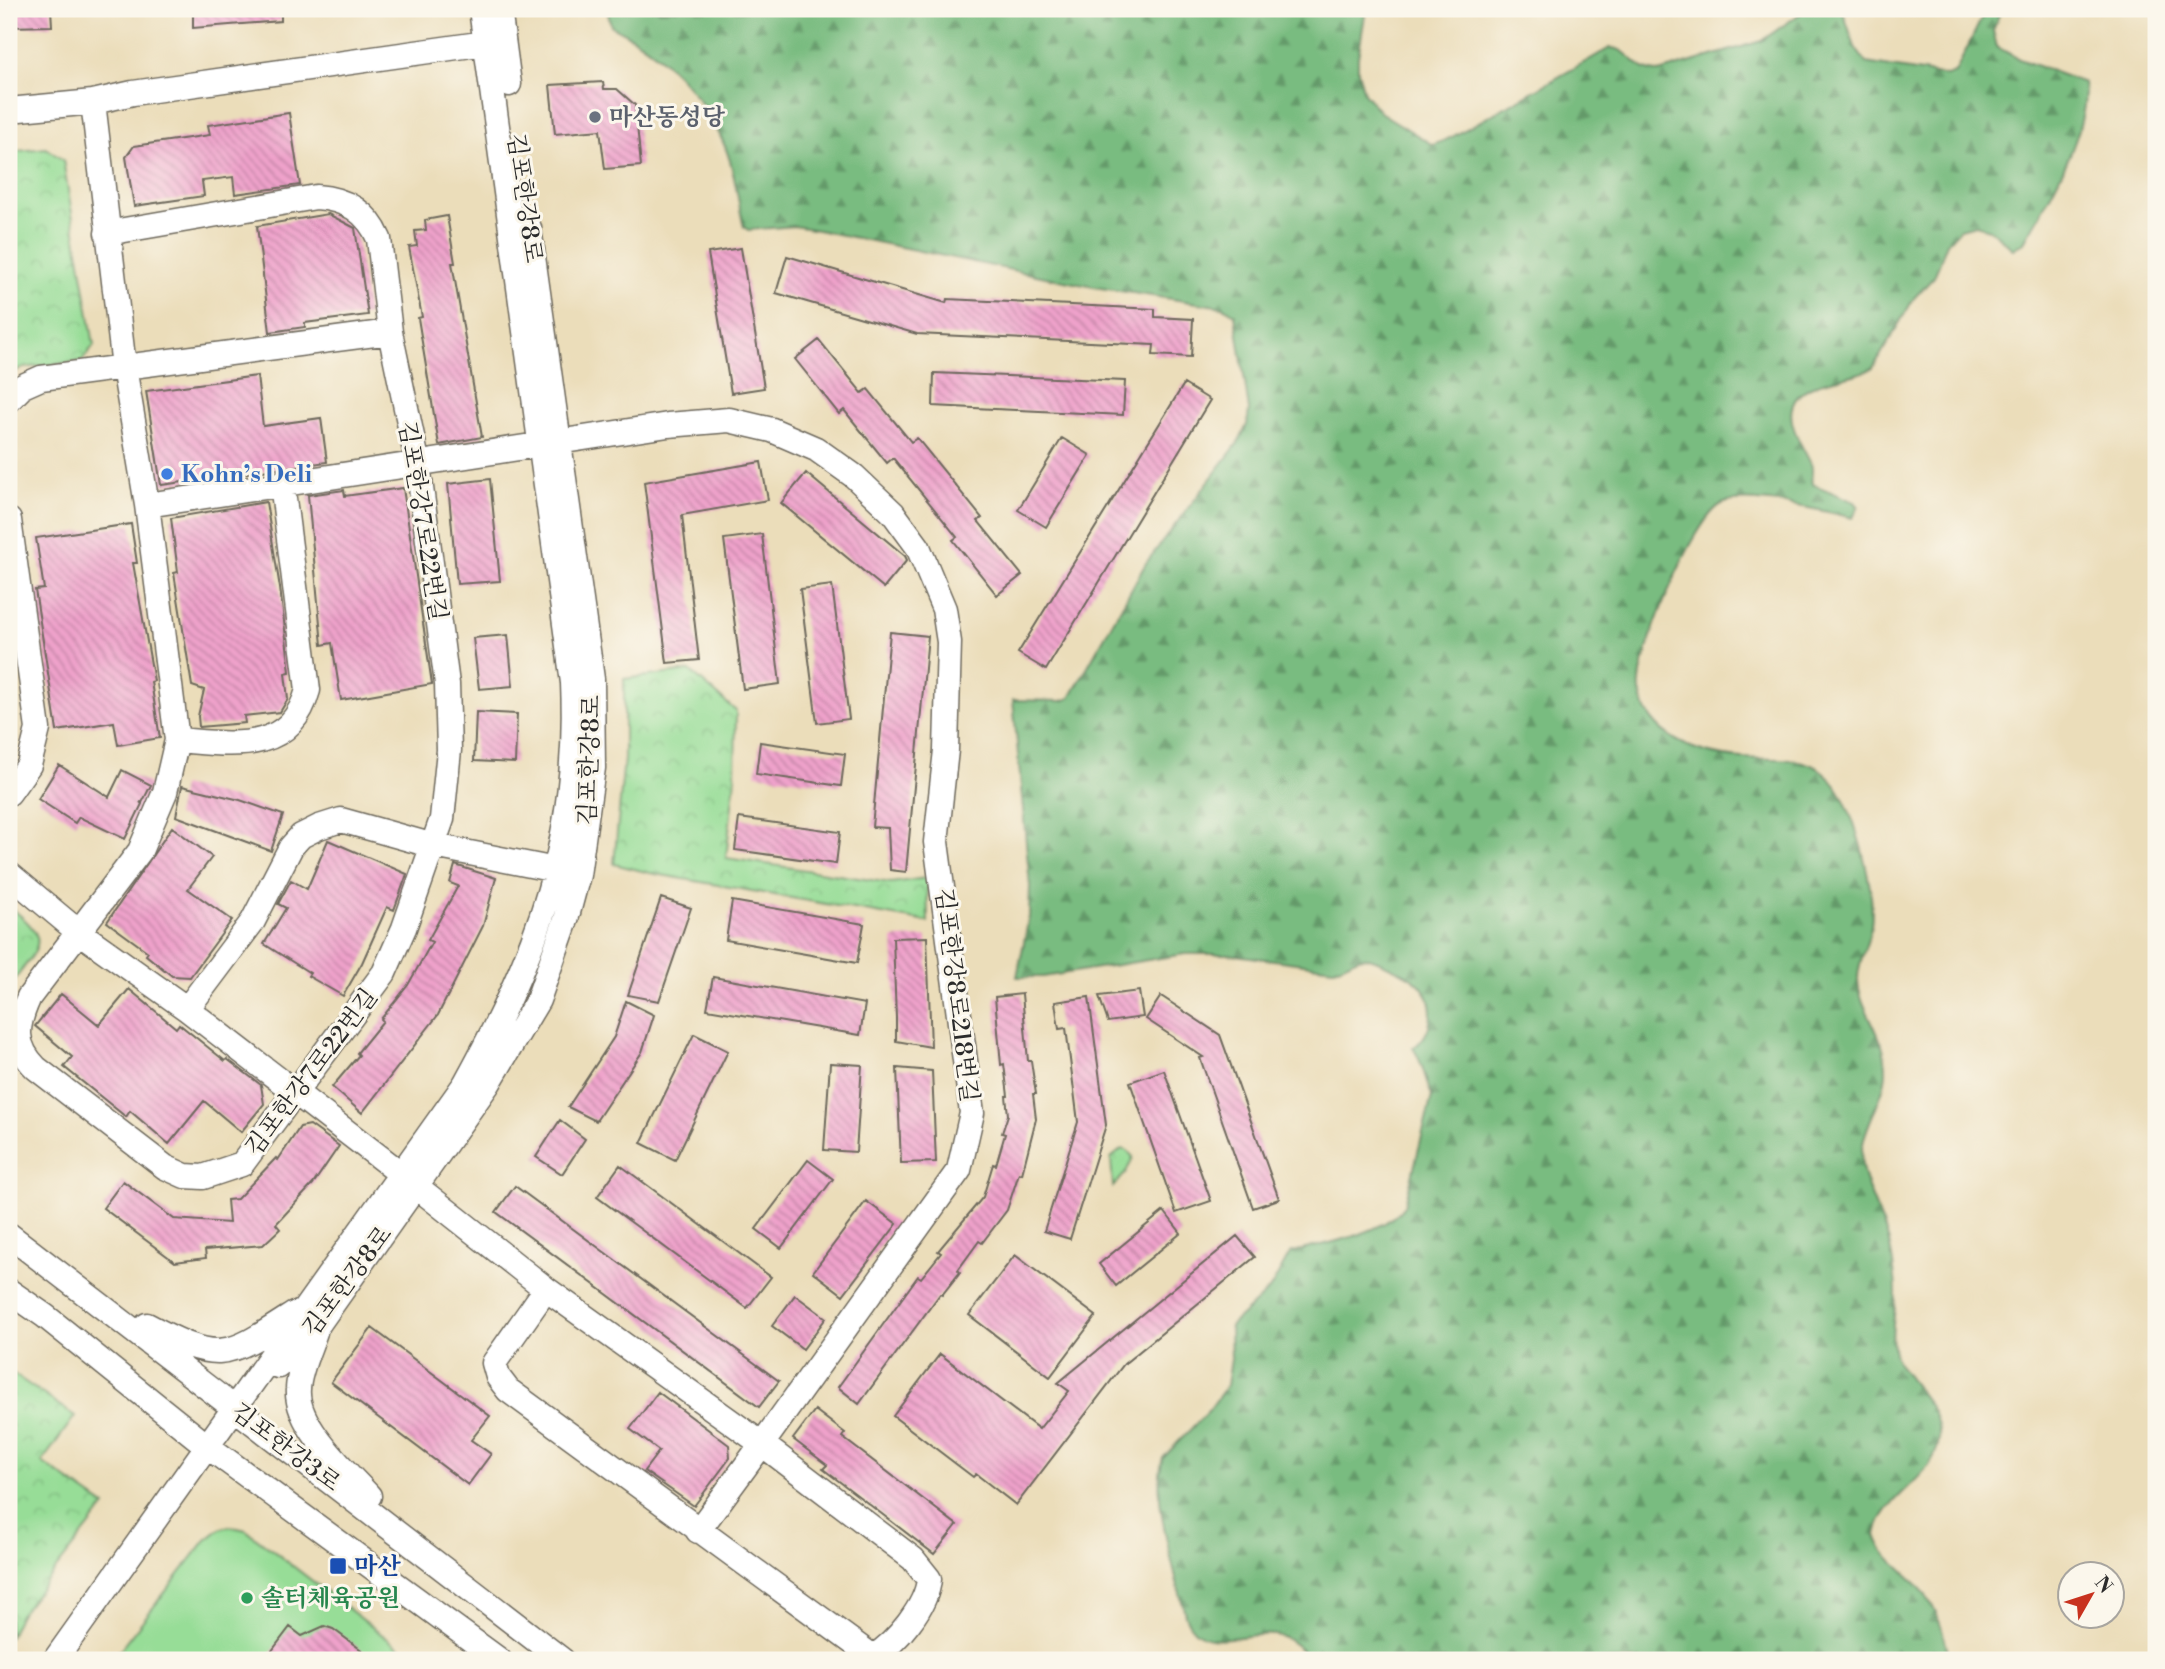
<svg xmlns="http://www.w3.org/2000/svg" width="2165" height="1669" viewBox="0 0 2165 1669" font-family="'Libre Bodoni','Noto Serif KR',serif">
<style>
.forest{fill:url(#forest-firs);stroke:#527456;stroke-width:2}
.park{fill:url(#park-crowns);stroke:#618461;stroke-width:2}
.garden{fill:#97dd97;stroke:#618461;stroke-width:2}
.building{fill:url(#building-back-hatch)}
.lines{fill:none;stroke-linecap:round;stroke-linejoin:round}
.minor-casing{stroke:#6e695d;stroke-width:27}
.minor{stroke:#fff;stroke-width:24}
.worship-dot{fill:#6b7280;stroke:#fbf7ec;stroke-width:2.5}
.shop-dot{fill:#3f7fe0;stroke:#fbf7ec;stroke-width:2.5}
.transit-dot{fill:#1a4fb4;stroke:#fbf7ec;stroke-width:2.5}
.leisure-dot{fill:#2e9e5b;stroke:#fbf7ec;stroke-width:2.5}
.labels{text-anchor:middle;stroke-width:6;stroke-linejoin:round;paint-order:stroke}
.worship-label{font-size:24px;font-weight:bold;fill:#5b616d;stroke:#fbf7ec;text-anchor:start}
.street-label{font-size:24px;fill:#2b2b2b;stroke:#fbf7ec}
.shop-label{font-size:24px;font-weight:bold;fill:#366cbe;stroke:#fbf7ec;text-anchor:start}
.transit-label{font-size:24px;font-weight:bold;fill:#164399;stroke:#fbf7ec;text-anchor:start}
.leisure-label{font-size:24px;font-weight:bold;fill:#27864d;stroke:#fbf7ec;text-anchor:start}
</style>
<defs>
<pattern id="forest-firs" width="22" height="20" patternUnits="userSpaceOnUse" patternTransform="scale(1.75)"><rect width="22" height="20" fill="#79bc80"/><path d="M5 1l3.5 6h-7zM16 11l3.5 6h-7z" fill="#639969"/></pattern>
<pattern id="park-crowns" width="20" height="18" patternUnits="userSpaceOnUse" patternTransform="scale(1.75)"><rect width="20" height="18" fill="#97dd97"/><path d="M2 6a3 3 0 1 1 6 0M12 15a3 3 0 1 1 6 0" fill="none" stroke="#82be82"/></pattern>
<pattern id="building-back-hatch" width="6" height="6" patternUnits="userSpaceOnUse" patternTransform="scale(1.75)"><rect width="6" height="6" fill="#efa2cb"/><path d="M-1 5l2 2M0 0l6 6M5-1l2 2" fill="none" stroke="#c284a5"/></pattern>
</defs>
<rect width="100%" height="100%" fill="#fbf7ec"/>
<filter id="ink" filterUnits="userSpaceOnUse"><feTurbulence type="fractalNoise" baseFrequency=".0143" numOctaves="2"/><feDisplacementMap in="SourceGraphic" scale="14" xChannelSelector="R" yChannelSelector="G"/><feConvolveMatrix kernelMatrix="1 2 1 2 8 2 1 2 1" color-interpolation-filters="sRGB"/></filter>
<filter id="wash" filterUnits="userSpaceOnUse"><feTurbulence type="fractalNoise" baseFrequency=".00686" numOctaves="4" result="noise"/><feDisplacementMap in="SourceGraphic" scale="28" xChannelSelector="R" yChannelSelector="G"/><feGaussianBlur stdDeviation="1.57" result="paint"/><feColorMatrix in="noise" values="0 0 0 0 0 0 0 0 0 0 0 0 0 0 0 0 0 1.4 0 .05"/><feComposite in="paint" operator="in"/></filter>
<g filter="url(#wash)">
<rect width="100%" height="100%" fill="#ebddba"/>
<path class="forest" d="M611,9H1366L1358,57V71L1364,93L1380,112L1433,145L1450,138L1610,48C1630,47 1632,71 1659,72L1761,41L1807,9H1842L1855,47L1866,63L1947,76L1955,73L1986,9H2001L1993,31L1997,47L2019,59L2084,83C2091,131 2047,201 2024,242L2013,249L1989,229L1976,225L1960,229L1947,243L1934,277L1914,298L1873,368C1854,378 1834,377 1815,385C1772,403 1798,437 1811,464C1814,470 1810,477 1812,484L1855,502L1858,506L1853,518C1826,511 1746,493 1722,504C1694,517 1635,659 1640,691C1648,738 1699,755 1742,758C1777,761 1813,751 1836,786C1856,816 1876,890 1871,926C1869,944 1857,962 1858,980C1859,1010 1887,1035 1886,1072C1884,1104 1857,1132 1862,1166C1866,1195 1888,1224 1892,1258C1894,1269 1896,1281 1896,1292C1896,1314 1887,1341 1897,1361C1910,1386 1942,1409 1939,1439C1935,1480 1883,1494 1876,1535C1884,1561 1905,1569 1921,1589C1938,1609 1944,1635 1950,1660H1311C1302,1651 1294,1641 1282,1637C1250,1626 1200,1659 1185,1615C1176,1571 1150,1500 1163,1458L1209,1410L1227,1385L1231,1359L1230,1326L1270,1289L1290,1253C1322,1244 1388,1234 1405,1204L1432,1096C1425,1080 1423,1062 1413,1048C1434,1033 1438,1001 1417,982C1409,975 1399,971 1389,966C1381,963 1372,957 1363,957C1353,958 1344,967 1333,968L1228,954H1185L1043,977H1017L1029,917L1030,886L1013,700L1062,701L1070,698L1146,563L1238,443L1247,425L1249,410L1235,314L1223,307L1094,287L818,230L794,226L748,230L744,227C737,199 735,168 723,142C701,92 659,49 611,26L608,13Z"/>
<path class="park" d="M46,148L63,160L94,345L82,361L23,368L9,375V152Z
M690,671L736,711L735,778L726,858L891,883L927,878L928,922L650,873L614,864L624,759V679Z
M9,906C55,943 38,945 9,988Z
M1122,1149L1128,1151L1133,1157L1126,1173L1113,1187L1111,1158Z
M9,1371L75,1416L42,1462L105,1506L19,1616L9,1638Z"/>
<path class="garden" d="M229,1526L246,1530L415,1660H112L206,1540L220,1529Z"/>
<g id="blocks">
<path class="building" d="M9,9H51L52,26L9,27Z
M193,9H281V21L193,28Z
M603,82L604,89H617L635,105L641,166L605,169L600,130L555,134L550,85Z
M289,113L300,185L235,194L233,177L202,181L204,196L134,206L126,157L134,146L210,135L208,125Z
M328,214L355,228L368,315L305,323V327L270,332L257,226Z
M447,216L455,263H452L482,437L439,445L418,318L422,317L409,247L417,246L415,231L426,230L425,220Z
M741,248L764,388L731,393L708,253Z
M787,256L946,303L947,299L1155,309V317L1193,319L1191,357L1153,355L1154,345L917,334L776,293Z
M819,340L862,393L868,389L911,442L917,438L982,518L978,521L1022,575L997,595L953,540L957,537L893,458L887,463L844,410L839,414L795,359Z
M934,373L1125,381L1123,415L933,406Z
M257,376L263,426L321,418L327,462L161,485L146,391Z
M1184,384L1210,400L1046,670L1018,653Z
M1062,438L1090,455L1046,527L1018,510Z
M761,462L768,500L682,515L699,660L667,663L644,482Z
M806,473L905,556L907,560L884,588L781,503Z
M490,479L500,581L457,584L448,484Z
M403,488L432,684L341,700L332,643L322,645L308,495L344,490L345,496Z
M266,502L280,588L290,672L285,673L288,699L280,712L244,716L245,723L199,727L198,716L204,690L192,686L174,573L178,572L171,518Z
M131,524L137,563H133L154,681L151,682L160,738L118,745L114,722L57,731L35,590L44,589L36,538Z
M762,534L780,684L743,689L724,539Z
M832,585L849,719L817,723L800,589Z
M890,632L928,636L906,872L890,870L888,828L872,827Z
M508,635L513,686L479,689L473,638Z
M476,712L517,714L515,763L474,761Z
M760,742L845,754L841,786L756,774Z
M59,765L109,797L122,770L151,785L142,803L140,802L142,804L125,839L79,817L75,823L38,799Z
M182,786L240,800L283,815L271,851L176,816Z
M739,818L840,832L836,864L735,850Z
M172,827L212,857L188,889L232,920L190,977L172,976L146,955L148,952L107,922Z
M328,840L407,874L394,910L387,907L362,963L343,996L308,976L310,973L264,944L286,908L278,904L291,880L307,889Z
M455,865L496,878L483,926L438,1015L362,1113L332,1087L359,1055L357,1053L383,1021L381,1019L408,985L432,942L428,940L458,886L450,883Z
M661,898L691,908L659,1001L628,995Z
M732,901L864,924L857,963L726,940Z
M927,937L931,1047L896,1041V1018L893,938Z
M713,977L865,1004L860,1035L707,1009Z
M129,989L176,1028L179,1024L225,1061L227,1059L261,1085L264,1104L241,1132L204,1101L169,1144L130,1111L126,1117L64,1067L72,1057L35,1026L61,994L99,1025Z
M1139,991L1143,1017L1108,1022L1099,996Z
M1022,994L1028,1061H1031L1036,1094H1033L1036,1119L1022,1174L1019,1173L1007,1210L982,1243L979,1241L958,1270L960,1272L942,1295L940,1294L859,1404L838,1387L918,1276L921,1278L941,1253L938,1251L983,1197L993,1164L996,1165L1005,1134L1002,1133L1008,1115L1006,1096H1008L1004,1064L1001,1065L995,997Z
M1161,996L1220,1035L1279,1199L1253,1208L1200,1058L1203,1057L1146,1019Z
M1089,997L1106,1125L1070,1239L1044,1231L1078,1122L1066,1028L1059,1029L1055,1002Z
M626,1001L654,1015L642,1052L596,1121L568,1107L614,1037Z
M694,1034L728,1051L675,1160L641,1143Z
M830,1063L862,1065L856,1152L824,1150Z
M897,1068L932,1071L936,1162L901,1163Z
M1164,1070L1211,1201L1176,1213L1130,1082Z
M560,1120L585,1139L562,1174L536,1157Z
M310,1125L339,1146L313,1184L276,1224L280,1229L263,1245L205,1250L206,1258L175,1262L103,1208L123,1181L174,1219L229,1223L227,1200L237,1199L276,1158L278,1160L300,1127Z
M808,1160L833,1179L781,1248L756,1229Z
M620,1165L771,1277L747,1308L597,1197Z
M515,1186L779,1381L759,1407L496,1212Z
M866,1201L897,1224L843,1295L813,1272Z
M1164,1211L1181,1233L1116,1286L1099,1264Z
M1237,1236L1255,1257L1124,1364L1016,1505L976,1474L973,1477L893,1416L940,1354L1039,1429L1069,1391L1058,1383Z
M1015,1255L1096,1316L1050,1377L969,1315Z
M795,1295L826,1318L803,1349L772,1326Z
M372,1328L490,1416L471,1440L491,1454L468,1485L331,1382Z
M658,1392L729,1445L730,1458L694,1506L644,1471L659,1451L630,1429Z
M815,1410L845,1433L842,1437L957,1525L934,1554L823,1469L827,1465L793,1439Z
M324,1626L333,1629L375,1660H265L290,1627L302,1636Z"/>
</g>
</g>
<g filter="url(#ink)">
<use href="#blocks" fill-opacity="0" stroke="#6e695d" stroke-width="2"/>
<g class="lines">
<defs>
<path id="minor" d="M499,9L509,84
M93,102L124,367L147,505L177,740L165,792L140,851L29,997C16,1025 13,1045 36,1068L165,1167L185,1176L203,1177L242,1164L384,973L404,928L442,819L449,750L447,684L418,465L390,332L379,239C367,211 346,199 316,197L107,233
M9,110L93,102L133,93L500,41
M9,400L23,386L41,378L390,332
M147,505L668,425L729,420L772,430L816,449L854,476L893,513L918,547L944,609L949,642L946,750L936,842L972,1113L959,1170L762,1444L546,1289L417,1187
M9,520L38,729L29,765L9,793
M177,740C230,744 290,756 308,690L282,483
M9,874L76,930L187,1009L400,1173
M187,1009L253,921L291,847L301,836L319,827L341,820L434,846L571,873
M9,1235L562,1660
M546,1289L494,1363L498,1377L508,1390L873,1657C896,1643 927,1606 929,1579L913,1559L762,1444L698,1531
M9,1291L45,1316L207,1446L499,1660
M147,1325C221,1364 226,1358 294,1314
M315,1332C309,1350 299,1370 298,1389C295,1425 346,1471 369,1496
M278,1366L317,1326L488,1084L538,1000L566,920L578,875L593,768L592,679L529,228
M55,1660L465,1084C539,951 580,837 573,683L481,9"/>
</defs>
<use href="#minor" class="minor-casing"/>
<use href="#minor" class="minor"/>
</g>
</g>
<circle class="worship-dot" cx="595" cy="117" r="7"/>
<circle class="shop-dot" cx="167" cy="474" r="7"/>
<rect class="transit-dot" x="329" y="1557" width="18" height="18" rx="3.5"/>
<circle class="leisure-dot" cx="247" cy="1598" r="7"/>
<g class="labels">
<g class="worship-label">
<text x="609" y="125">마산동성당</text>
</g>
<g class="street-label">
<text transform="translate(525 198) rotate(82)" y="8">김포한강8로</text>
<text transform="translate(423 521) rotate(81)" y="8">김포한강7로22번길</text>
<text transform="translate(589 760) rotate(-88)" y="8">김포한강8로</text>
<text transform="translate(957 995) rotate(83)" y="8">김포한강8로218번길</text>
<text transform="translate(311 1072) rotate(-53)" y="8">김포한강7로22번길</text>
<text transform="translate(347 1281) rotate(-53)" y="8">김포한강8로</text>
<text transform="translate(286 1447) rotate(37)" y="8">김포한강3로</text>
</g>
<g class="shop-label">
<text x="181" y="482">Kohn’s Deli</text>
</g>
<g class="transit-label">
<text x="354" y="1574">마산</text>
</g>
<g class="leisure-label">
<text x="261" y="1606">솔터체육공원</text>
</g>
</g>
<rect width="2165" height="1669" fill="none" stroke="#fbf7ec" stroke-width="35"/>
<g transform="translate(2091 1595) rotate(51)"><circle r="33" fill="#fbf7ec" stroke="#a8a59f" stroke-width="2"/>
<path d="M0-5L12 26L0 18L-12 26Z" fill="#c8321e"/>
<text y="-10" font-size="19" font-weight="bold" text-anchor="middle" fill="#2b2b2b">N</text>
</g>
</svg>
